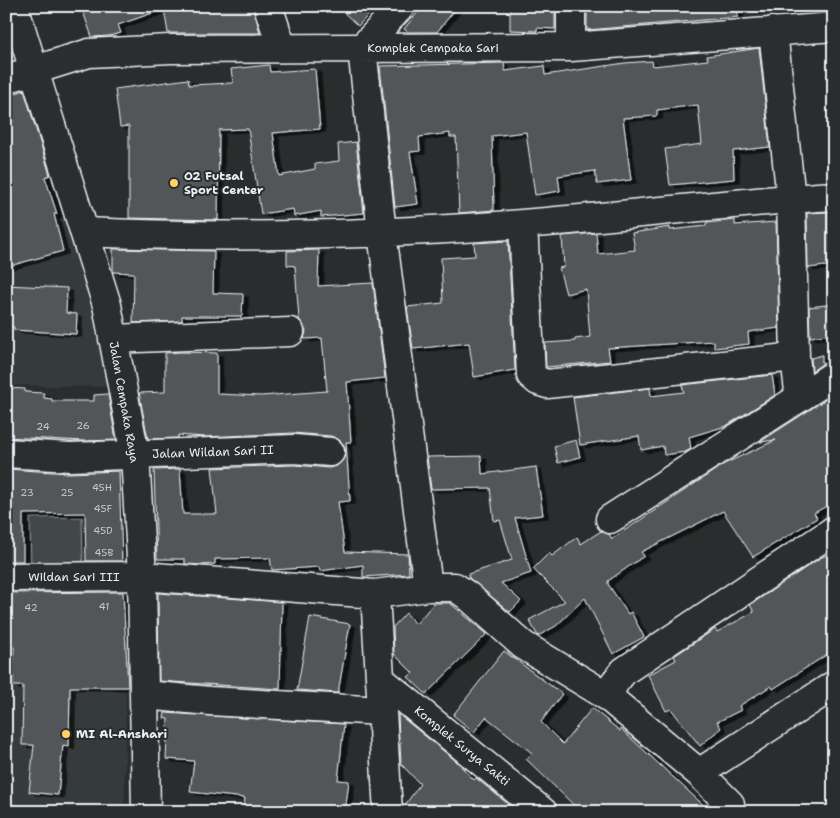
<svg xmlns="http://www.w3.org/2000/svg" width="840" height="818" viewBox="0 0 840 818" font-family="'Shantell Sans',sans-serif">
<style>
.built{fill:#363a3b}
.green{fill:#424648;stroke:#959ca0}
.building{fill:#535759;stroke:#e8f1f8;filter:url(#shadow)}
.lines{fill:none;stroke-linecap:round;stroke-linejoin:round}
.minor-casing{stroke:#e8f1f8;stroke-width:31}
.minor{stroke:#2a2d2e;stroke-width:28}
.poi-dot{fill:#ffd166;stroke:#2a2d2e;stroke-width:2}
.labels{text-anchor:middle;stroke-width:4;stroke-linejoin:round;paint-order:stroke}
.number-label{font-size:10px;fill:#c3cad0}
.street-label{font-size:12px;fill:#e8f1f8;stroke:#2a2d2e}
.poi-label{font-size:12px;font-weight:bold;fill:#e8f1f8;stroke:#2a2d2e;text-anchor:start}
</style>
<defs>
<filter id="shadow"><feDropShadow dx="5.5" dy="3" stdDeviation="0" flood-color="#0009"/></filter>
</defs>
<rect width="100%" height="100%" fill="#2a2d2e"/>
<filter id="ink" filterUnits="userSpaceOnUse"><feTurbulence type="fractalNoise" baseFrequency=".02" numOctaves="2"/><feDisplacementMap in="SourceGraphic" scale="10" xChannelSelector="R" yChannelSelector="G"/><feConvolveMatrix kernelMatrix="1 2 1 2 8 2 1 2 1" color-interpolation-filters="sRGB"/></filter>
<g filter="url(#ink)">
<path class="built" d="M70,216L115,387L6,385V230Z
M6,652L127,656L124,812H6Z"/>
<path class="green" d="M82,517L83,568L31,569L30,518Z"/>
<path class="building" d="M81,6H253L260,33H168L164,9L118,25L121,33L109,36L92,37Z
M337,6H377L358,26Z
M423,6H458L437,32H408L404,29Z
M510,6H555V29L537,28V31L510,30Z
M587,6H737L738,17L587,30Z
M759,48L770,147L733,151L734,179L670,185L665,149L702,144L698,105L657,110V116L623,118L631,180L597,184L595,171L558,176L560,191L535,195L526,132L492,136L494,210L459,213L456,137H450V133L419,137L420,151L410,152L418,204L395,207L380,66L504,63L505,71L544,66L545,75L625,63L652,61L653,66L708,60L707,56Z
M269,65L270,72L315,69L320,129L273,133L279,176L315,169V164L339,161L338,144L356,142L364,213L321,217V211L294,216L293,209L261,214L248,129L219,130L218,220L129,218V126L120,127L115,89L188,79L189,85L233,83L231,69Z
M24,90L50,175L45,177L57,214H54L63,251L6,267V97Z
M828,212V233H833L834,265L808,268L807,213Z
M735,220V225L776,222L779,328L748,332L749,344L714,348V341L608,348L610,361L546,367L545,343L575,341V339L590,337L586,289L566,294L559,268L564,267L562,236L596,233L598,254L635,250L632,233L670,227V230L706,226V223Z
M508,241L515,370L474,377L469,343L413,349L407,307L443,303L441,258L475,256L474,243Z
M113,249L214,251L213,293L243,294L242,316H182V321L133,323L134,273L113,272Z
M319,250L318,286L373,283L385,378L347,382L351,442H346L350,501L338,502L345,552L408,554L409,574L363,577V565L320,571L319,567L272,570L270,558L215,559V564L202,565L185,564V559H157L154,470L180,469L183,514H217L212,468L294,465L329,468L337,466L343,460L346,453L344,445L338,439L331,436L293,433L205,437L178,435V438L148,439L139,393L165,392V353L181,352L217,353V394L261,396L327,391L322,338L304,339L306,331L299,319L295,266L287,265V251Z
M6,285L67,288L66,313L77,314L76,334L14,330V327L6,326Z
M834,304V334L810,337L809,307Z
M822,355V364L812,371L811,358Z
M772,375L775,395L726,426L689,437L691,449L685,452L664,455L663,446L641,450L639,436L580,445L573,397L650,388L651,396L684,392L682,385Z
M6,388L25,389V392L44,393V398L52,399V401H94V395L108,394L116,440L84,441L6,437Z
M834,394V502L814,513L817,518L753,557L723,511L641,552L644,556L608,581V584L628,614L631,612L644,637L613,654L585,598L556,626L538,636L529,620L565,601L533,569L549,553L552,556L577,537L581,544L601,531L609,534L612,539L724,464L776,440L760,442Z
M576,440L580,457L558,463L554,446Z
M481,456L482,474L536,467L543,515L515,518L531,573L501,583L521,601L510,612L469,578L468,574L512,560L500,520L494,521L490,488L431,489L427,457Z
M6,469L69,473L119,471L122,561H86L85,513L23,514V561H6Z
M834,552V650L773,689L771,686L739,706L741,710L717,722L721,728L700,746L671,709L666,711L648,675L676,660L674,656L715,629L717,632L754,612L750,605L820,558Z
M123,592L128,687H70L69,746L63,745L58,795L29,792L34,745H22L23,686H13L14,647H6V593Z
M158,593L282,602L280,689L159,681Z
M434,603H450L487,634L426,694L408,677L413,673L394,654L393,627L406,613L416,624Z
M310,617L350,624L338,693L297,690Z
M504,651L562,694L541,722L563,744L592,708L620,731L621,729L711,812H581L526,759L532,753L486,717L474,732L453,715Z
M165,713L344,724L338,780L349,781L345,812H243L245,798L190,792L194,761L166,759L168,719L164,718Z
M398,714L456,761L474,780L476,778L518,812H404L403,808L420,784L401,764L400,744L402,742L399,739Z"/>
<g class="lines">
<defs>
<path id="minor" d="M14,6L107,305L135,455L142,576L146,812
M268,6L282,48
M401,6L362,48L382,233L428,587
M571,6V47
M6,79L89,53L170,49L571,47L834,27
M523,224L531,375L538,381L547,384L795,357
M85,232C231,239 376,235 522,224C626,216 730,202 834,196
M113,339L290,332
M796,400L834,375
M6,453L70,457L294,449L330,452
M610,519L796,400L799,391L795,357L791,199L773,31
M6,577L142,576L375,594L428,587H455L468,596L523,645L607,696L699,773L730,804
M375,594L388,812
M380,679L543,812
M144,695L210,701L382,711
M607,696L615,682L624,671L834,530
M699,773L834,685"/>
</defs>
<use href="#minor" class="minor-casing"/>
<use href="#minor" class="minor"/>
</g>
</g>
<g class="poi-dot">
<circle cx="174" cy="183" r="5"/>
<circle cx="66" cy="734" r="5"/>
</g>
<g class="labels">
<g class="number-label">
<text x="83" y="429">26</text>
<text x="43" y="430">24</text>
<text x="102" y="491">45H</text>
<text x="27" y="496">23</text>
<text x="67" y="496">25</text>
<text x="103" y="512">45F</text>
<text x="103" y="534">45D</text>
<text x="104" y="556">45B</text>
<text x="104" y="610">41</text>
<text x="31" y="611">42</text>
</g>
<g class="street-label">
<text x="433" y="52">Komplek Cempaka Sari</text>
<text transform="translate(124 402) rotate(80)" y="4">Jalan Cempaka Raya</text>
<text transform="translate(213 452) rotate(-2)" y="4">Jalan Wildan Sari II</text>
<text x="74" y="581">Wildan Sari III</text>
<text transform="translate(462 746) rotate(39)" y="4">Komplek Surya Sakti</text>
</g>
<g class="poi-label">
<text x="184" y="180">O2 Futsal<tspan x="184" dy="14">Sport Center</tspan></text>
<text x="76" y="738">MI Al-Anshari</text>
</g>
</g>
<rect width="840" height="818" fill="none" stroke="#2a2d2e" stroke-width="25"/>
<rect x="12" y="12" width="815" height="793" fill="none" stroke="#e8f1f8" stroke-width="2" filter="url(#ink)"/>
</svg>
